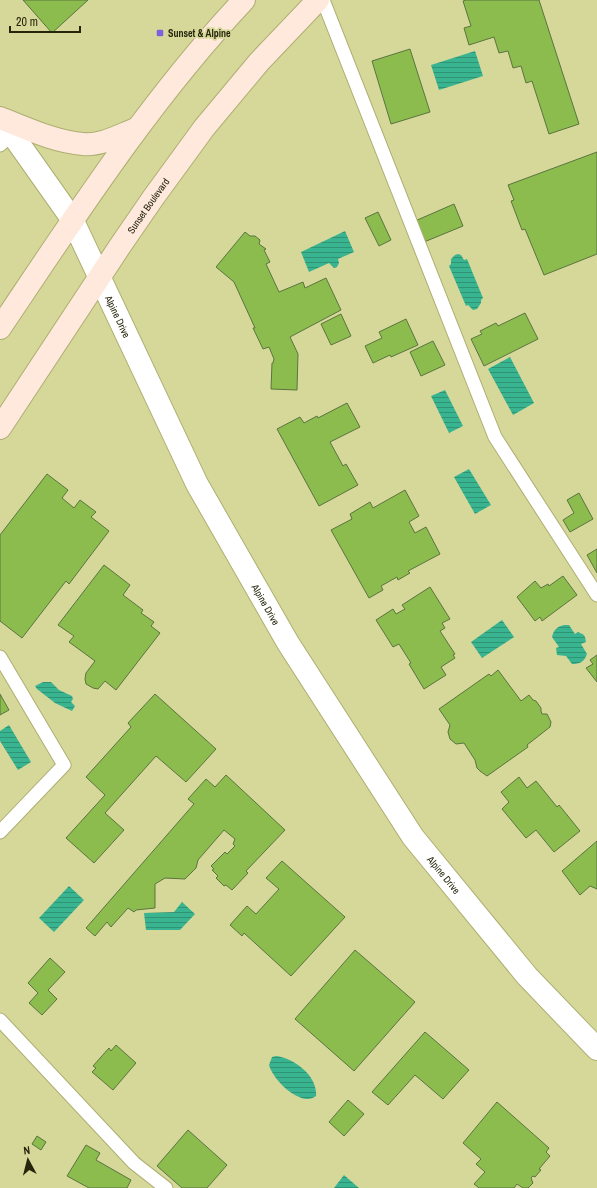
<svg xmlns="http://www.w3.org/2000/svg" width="597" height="1188" viewBox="0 0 597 1188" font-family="'Archivo Narrow',sans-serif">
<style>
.water{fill:url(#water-rules)}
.building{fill:#8bbc4d;stroke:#5b7440}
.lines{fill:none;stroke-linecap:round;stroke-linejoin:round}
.service-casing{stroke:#adaf72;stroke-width:15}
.minor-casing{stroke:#adaf72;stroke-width:24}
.secondary-casing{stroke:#adaf72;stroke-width:24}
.service{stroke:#fff;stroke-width:13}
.minor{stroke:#fff;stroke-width:22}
.secondary{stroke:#ffe8dc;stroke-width:22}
.poi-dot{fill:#7c62dd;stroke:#d6d899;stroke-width:1.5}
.labels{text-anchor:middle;stroke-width:3.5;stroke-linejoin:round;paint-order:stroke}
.poi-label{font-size:10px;font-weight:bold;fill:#25250c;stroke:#d6d899;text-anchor:start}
.street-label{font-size:10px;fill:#25250c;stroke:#d6d899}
</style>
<defs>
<pattern id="water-rules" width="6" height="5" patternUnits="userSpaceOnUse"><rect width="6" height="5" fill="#38b590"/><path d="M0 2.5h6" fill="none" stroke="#2f9374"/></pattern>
</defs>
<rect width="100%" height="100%" fill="#d6d899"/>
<path class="water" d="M475,51L483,76L439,90L431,65Z
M345,231L354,252L338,259L339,263L337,267L334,268L329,263L309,272L301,252Z
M458,254L461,255L464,260L467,259L483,298L481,300V303L477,309L473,310L468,305L466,306L449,266L451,264V259L455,255Z
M510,357L534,403L513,415L488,369Z
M445,390L463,426L449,433L431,396Z
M469,469L491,505L475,514L454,477Z
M502,620L514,637L482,658L471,642Z
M564,625H569L575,634L578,632C584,635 585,634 586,642L581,644L587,654C584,662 580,664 572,664L566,656L557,655L556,648L559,647L552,637C554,629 557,627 564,625Z
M43,682H51L59,690L72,696L73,699L71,702L75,706L72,711L55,703L37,689L35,686Z
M9,725L31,762L18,770L0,741V731Z
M69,886L84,900L54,932L39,918Z
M182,902L195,914L180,930H146L144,913L174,912Z
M276,1056C294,1058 318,1076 316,1096C301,1108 273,1080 269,1065L272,1057Z
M344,1175L359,1188H334Z"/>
<path class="building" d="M23,0H88L52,33Z
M466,0H539L579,124L549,134L532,81L526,83L521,66L513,68L508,51L499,53L494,37L469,45L464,28L471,26L463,1Z
M410,49L430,112L391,124L372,61Z
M597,152V254L544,275L525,229L522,230L511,201L514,200L508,185Z
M454,204L463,226L424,242L415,221Z
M378,212L391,240L379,246L365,218Z
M245,232L250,236H255L260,240L259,244L266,249L264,250L270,262L266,264L279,292L303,282L305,288L326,278L341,310L290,337L298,354L297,390L271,389L272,363H273L274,359L269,347L263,349L253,328H255L234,282L216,267Z
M525,313L538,339L484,366L471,339L482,334L480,331L496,323L498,326Z
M341,314L351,336L331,345L321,324Z
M406,319L418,345L391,357L390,355L373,363L365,346L382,338L379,332Z
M433,341L445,365L421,376L410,352Z
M347,403L360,427L330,442L343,466L346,464L358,485L319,506L277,429L300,417L304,423L317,416L318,418Z
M47,474L68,490L62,498L74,508L80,500L96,512L91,517L109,531L69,584L66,581L22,638L0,621V535Z
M405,490L419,516L409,522L415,533L426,527L440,554L408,571L410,573L398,580L397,577L381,586L383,590L369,598L331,530L352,519L350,514L370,502L373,508Z
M579,493L593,519L570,532L563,520L574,513L567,500Z
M597,549V573L587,555Z
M104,565L130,585L123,595L143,610L141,613L154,622L151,626L160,633L116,690L105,681L98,689L93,688L86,684L85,679L86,673L95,661L69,642L74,636L58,625Z
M563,576L577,595L542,621L540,617L535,621L517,597L535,581L541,588L548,584L549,586Z
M430,587L450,619L442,623L445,628L440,631L455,654L453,655L455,658L441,667L446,675L424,689L409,664L411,663L399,644L393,647L376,620L393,609L396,614L405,609L402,605Z
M597,655V682L586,668L593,664L590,660Z
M498,670L521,701L529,695L533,700L536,701L541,708V711L542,714H547L551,722L550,727L527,745L528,747L487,776L480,771L477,768L475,760L464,743L456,744L450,739L448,732L450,725L439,709L489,674L491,676Z
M0,694L9,710L0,715Z
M155,694L216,749L186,782L156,756L105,813L124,830L94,863L66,838L105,795L86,777L131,727L128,723Z
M226,775L285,830L246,871L248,873L232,890L226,885L224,886L216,878L218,876L212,870L214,869L211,866L225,852L227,854L235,846L233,844L235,839L224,830L198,860L196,868L185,879L165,878L155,884V908L136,910L134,912L128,908L111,927L107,922L95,936L86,928L194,804L188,799L206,779L215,787Z
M519,777L527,788L536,781L557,807L559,805L580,831L554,852L536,830L526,838L502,809L509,802L501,792Z
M597,841V889L590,886L580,895L562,871Z
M282,861L345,917L291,976L244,933L242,936L230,925L247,906L256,914L279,889L266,878Z
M355,950L415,1002L354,1071L295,1019Z
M50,958L65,972L48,990L57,999L42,1015L29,1003L38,993L28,983Z
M425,1032L469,1070L443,1099L415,1075L388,1105L372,1092Z
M116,1045L136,1063L113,1090L92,1072L96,1068L93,1066L109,1048L111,1051Z
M348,1100L364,1114L344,1136L329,1122Z
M497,1102L549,1148L546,1152L550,1156L539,1169L541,1170L535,1177L533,1176L531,1178L533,1183L528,1188H523L517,1184L514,1188H479L474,1184L485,1172L476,1164L481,1159L463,1143Z
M188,1130L227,1165L207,1188H182L157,1166Z
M37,1136L46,1142L41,1150L32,1144Z
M86,1145L100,1153L96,1160L131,1180L127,1188H89L67,1176Z"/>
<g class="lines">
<defs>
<path id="service" d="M323,0L495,437L597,595
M0,145L12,134
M0,657L64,765L0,832
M0,1020L134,1163L166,1188"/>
<g id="minor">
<path id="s1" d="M0,119L12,134L72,219L197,484L288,643L413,837L527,976L597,1049"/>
</g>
<g id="secondary">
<path d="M0,118C26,128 55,142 83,144C101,146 120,135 136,129"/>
<path d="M0,328C76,215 150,100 244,0"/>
<path id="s2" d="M0,428L120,246L153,198L204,128L259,62L318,0"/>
</g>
</defs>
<use href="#service" class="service-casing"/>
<use href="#minor" class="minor-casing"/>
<use href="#secondary" class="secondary-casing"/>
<use href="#service" class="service"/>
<use href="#minor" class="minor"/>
<use href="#secondary" class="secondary"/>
</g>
<rect class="poi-dot" x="156" y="29" width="8" height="8" rx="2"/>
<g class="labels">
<g class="poi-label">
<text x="168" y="37">Sunset &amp; Alpine</text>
</g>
<g class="street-label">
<text dy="4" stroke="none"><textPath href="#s2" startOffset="267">Sunset Boulevard</textPath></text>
<text dy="4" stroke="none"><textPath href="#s1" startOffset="231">Alpine Drive</textPath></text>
<text dy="4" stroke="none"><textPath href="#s1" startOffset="555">Alpine Drive</textPath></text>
<text dy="4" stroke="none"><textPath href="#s1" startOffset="879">Alpine Drive</textPath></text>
</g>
</g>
<g transform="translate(28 1160) rotate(353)" stroke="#d6d899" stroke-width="3" paint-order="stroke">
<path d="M0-3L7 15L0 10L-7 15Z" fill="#25250c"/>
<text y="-6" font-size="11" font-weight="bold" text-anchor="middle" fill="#25250c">N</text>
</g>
<path d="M10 26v6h70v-6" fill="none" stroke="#25250c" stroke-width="2"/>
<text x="16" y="26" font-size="12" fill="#25250c" stroke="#d6d899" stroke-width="3" paint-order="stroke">20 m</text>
</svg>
